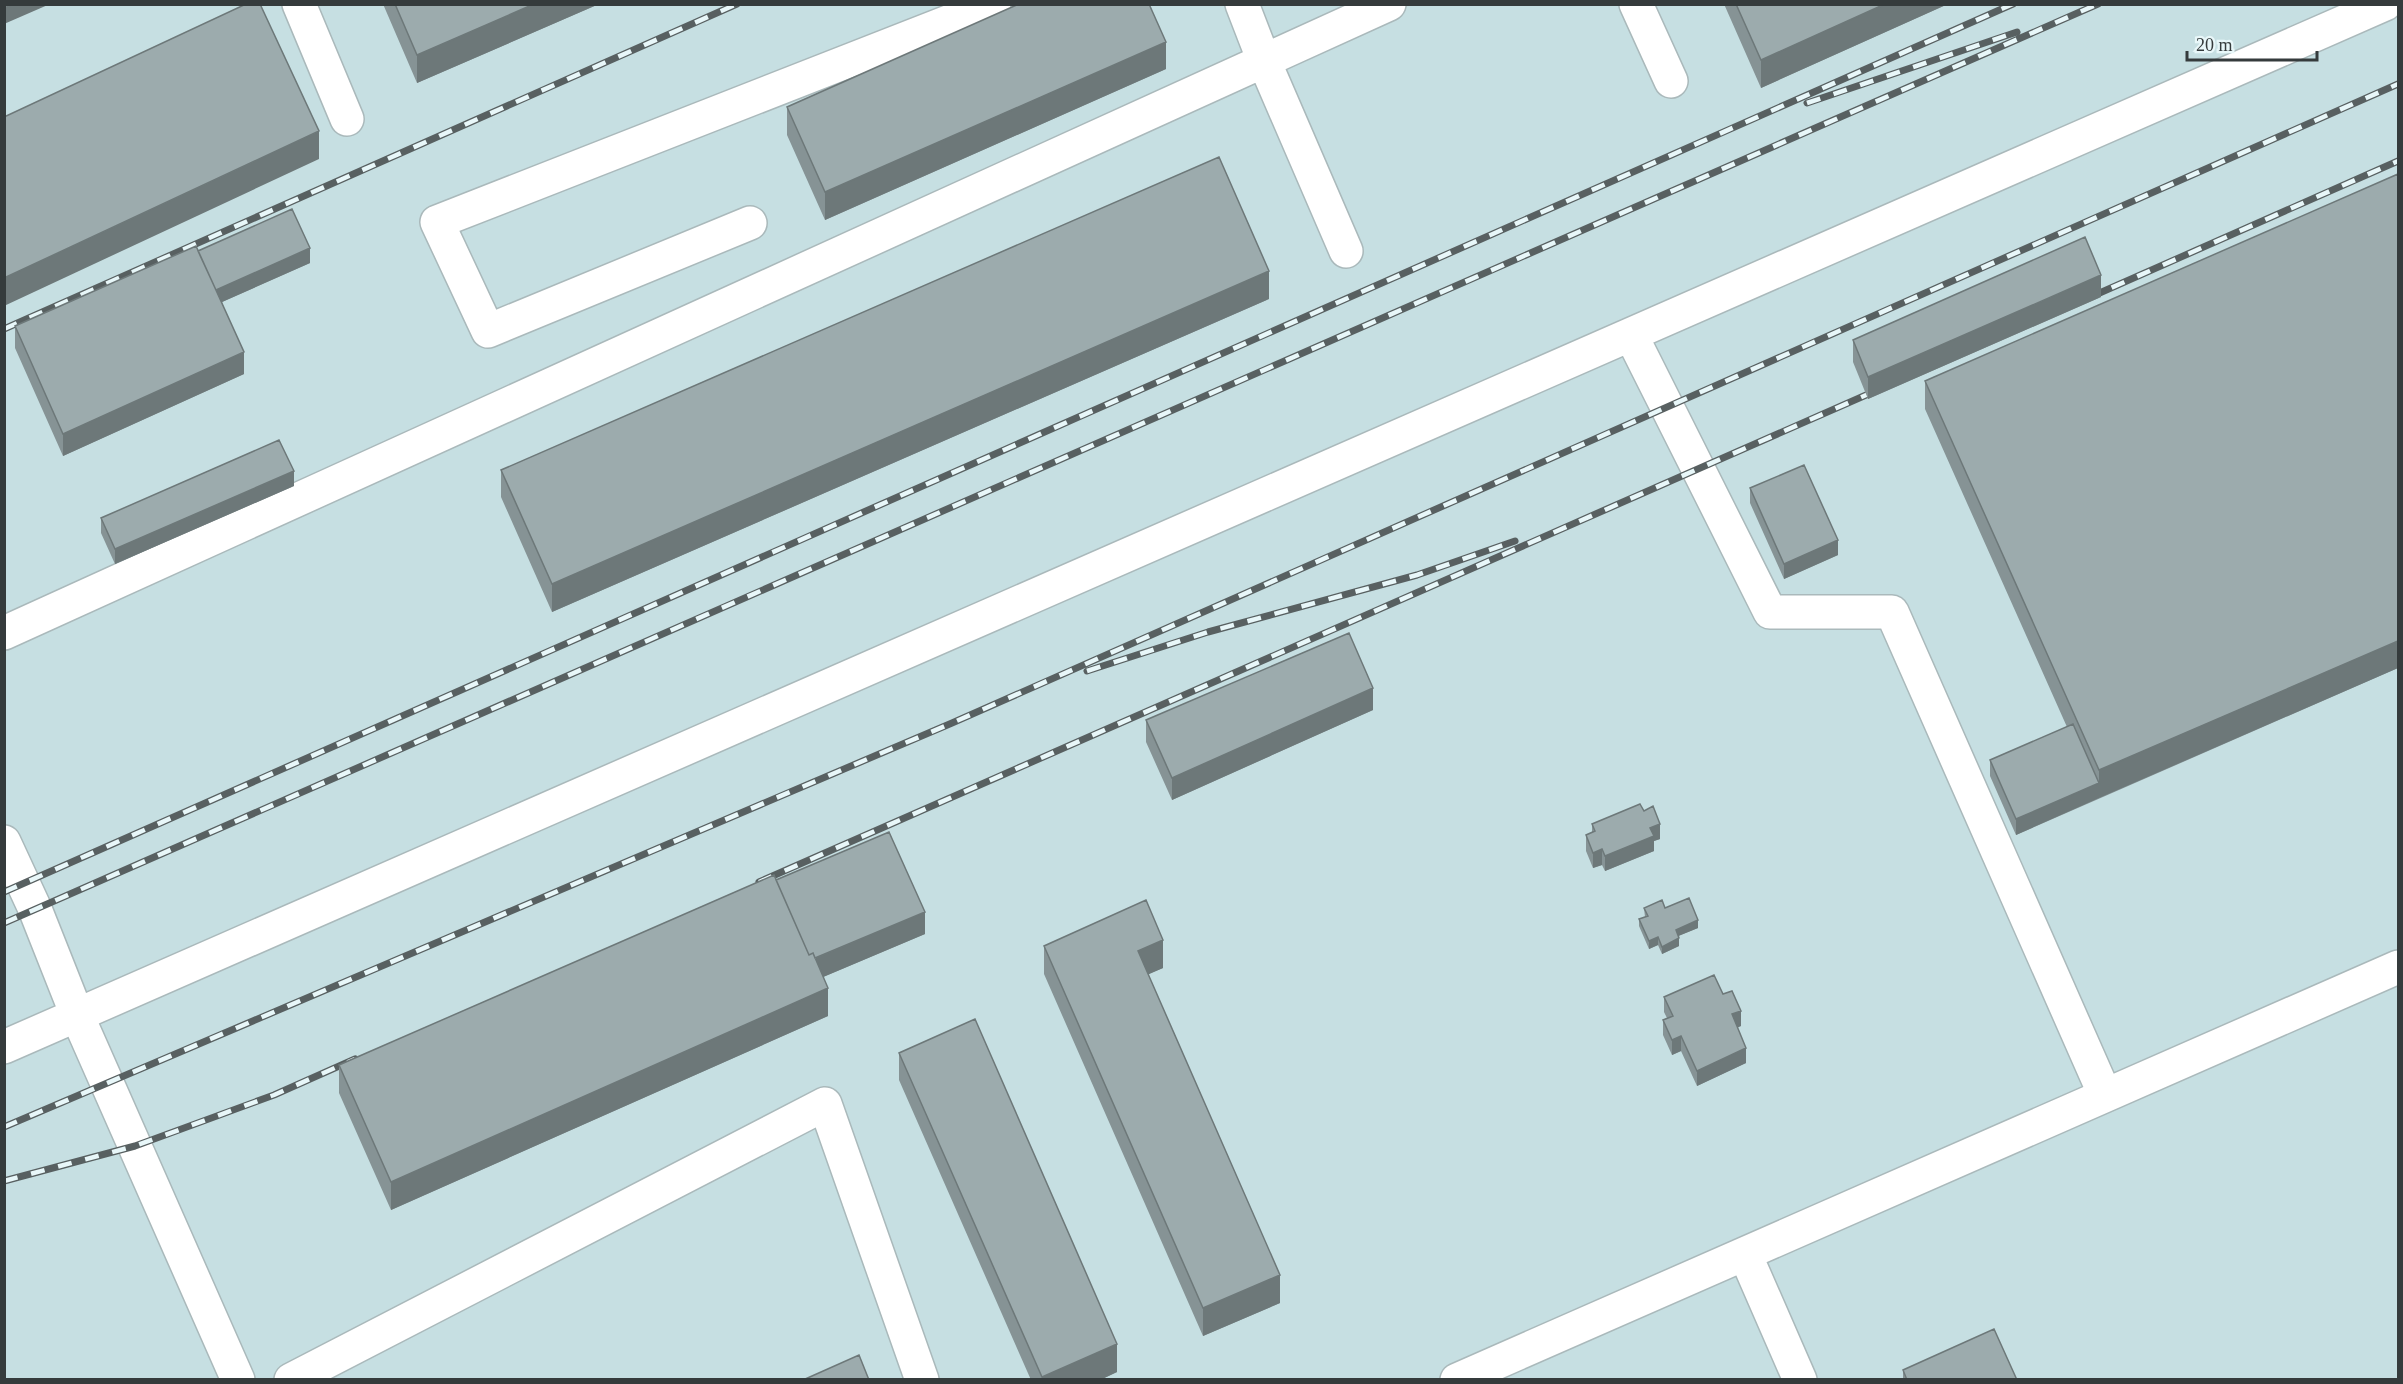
<svg xmlns="http://www.w3.org/2000/svg" width="2403" height="1384" viewBox="0 0 2403 1384" font-family="Georgia,serif">
<style>
.built{fill:#c6dfe2}
.lines{fill:none;stroke-linecap:round;stroke-linejoin:round}
.minor-casing{stroke:#aab9bb;stroke-width:36}
.minor{stroke:#fff;stroke-width:33}
.rail-casing{stroke:#586061;stroke-width:7}
.rail{stroke:#e8f7f9;stroke-width:4.5;stroke-dasharray:14;stroke-linecap:butt}
.wall{fill:#869395}
.shaded-wall{fill:#6d7879}
.building{fill:#9cabad;stroke:#6d7879;stroke-width:1.5}
</style>
<rect width="100%" height="100%" fill="#daeaec"/>
<path class="built" d="M5,5H2398V1379H5Z"/>
<g class="lines">
<defs>
<path id="minor" d="M299,4L347,119
M1242,4L1264,61L1346,251
M1636,4L1671,81
M750,223L488,331L437,222L994,4
M1631,335L1770,612H1892L2105,1095
M4,633L1389,4
M4,842L35,909L77,1015L238,1380
M4,1047L2385,4
M1745,1254L1800,1380
M291,1380L825,1104L922,1380
M1457,1380L2398,967"/>
</defs>
<use href="#minor" class="minor-casing"/>
<use href="#minor" class="minor"/>
<defs>
<path id="rail" d="M1807,103L2017,32
M2086,299L2398,161
M4,329L737,4
M1087,671L1208,632L1417,575L1515,541
M759,882L1882,388
M4,892L2013,4
M4,923L2098,4
M4,1127L952,723L2398,84
M4,1181L135,1146L274,1095L355,1059"/>
</defs>
<use href="#rail" class="rail-casing"/>
<use href="#rail" class="rail"/>
</g>
<path class="wall" d="M383,4H599L417,83Z
M1724,4H1948L1761,88Z
M1166,69L825,220L787,135V107Z
M198,251L310,263L222,302L244,374L63,456L15,348V326Z
M2101,297L1868,399L1853,362V340Z
M1269,299L552,612L501,497V470Z
M1925,381L2398,668L2016,835L1990,776V760L2067,727L1925,409Z
M294,486L115,564L101,533V518Z
M1750,488L1838,555L1784,579L1750,503Z
M1373,710L1172,800L1146,742V720Z
M1592,824L1660,839L1654,841V851L1605,871L1602,865L1593,868L1586,851V835L1592,833Z
M776,880L925,934L823,977L828,1016L391,1210L339,1093V1065Z
M1644,908H1665L1698,928L1678,936L1679,946L1662,954L1658,945L1649,949L1639,926V919L1645,917Z
M1044,946L1163,968L1148,974L1280,1303L1203,1336L1044,974Z
M1723,994L1741,1026L1737,1027L1746,1063L1697,1086L1681,1051L1672,1055L1663,1035V1020L1667,1018L1664,1012V997Z
M899,1053L1117,1372L1100,1380H1031L899,1080Z
M1903,1370L2017,1380H1903Z"/>
<path class="shaded-wall" d="M14,4H50L4,24V8Z
M534,4H599L417,83V55Z
M1885,4H1948L1761,88V60Z
M1166,42V69L825,220V192Z
M319,131V159L4,306V278Z
M310,248V263L213,306V291Z
M1269,271V299L552,612V584Z
M2101,275V297L1868,399V377Z
M244,352V374L63,456V434Z
M294,471V486L115,564V549Z
M1838,540V555L1784,579V564Z
M2398,641V668L2099,798V770Z
M1373,688V710L1172,800V778Z
M2099,783V798L2016,835V819Z
M1660,824V839L1654,841V851L1605,871V856L1650,828Z
M1602,849V865L1593,868V853Z
M925,912V934L809,983V961Z
M1698,920V928L1676,937V930Z
M1658,937V945L1649,949V941Z
M1679,938V946L1662,954V947Z
M1163,940V968L1138,979V951Z
M828,988V1016L391,1210V1182Z
M1741,1011V1026L1732,1030V1014Z
M1681,1036V1051L1672,1055V1040Z
M1746,1048V1063L1697,1086V1071Z
M1280,1275V1303L1203,1336V1308Z
M1117,1344V1372L1100,1380H1042V1377Z"/>
<path class="building" d="M4,4H14L4,8Z
M246,4H260L319,131L4,278V117Z
M395,4H534L417,55Z
M1019,4H1149L1166,42L825,192L787,107Z
M1736,4H1885L1761,60Z
M1219,157L1269,271L552,584L501,470Z
M2398,174V641L2099,770L1925,381Z
M292,209L310,248L216,290L198,251Z
M2085,237L2101,275L1868,377L1853,340Z
M196,246L244,352L63,434L15,326Z
M279,440L294,471L115,549L101,518Z
M1804,465L1838,540L1784,564L1750,488Z
M1349,633L1373,688L1172,778L1146,720Z
M2073,724L2099,783L2016,819L1990,760Z
M1640,804L1644,811L1653,806L1660,824L1650,828L1654,836L1605,856L1602,849L1593,853L1586,835L1595,831L1592,824Z
M889,832L925,912L815,958L813,953L809,955L776,880Z
M774,875L809,955L813,953L828,988L391,1182L339,1065Z
M1689,898L1698,920L1676,930L1679,938L1662,947L1658,937L1649,941L1639,919L1648,916L1644,908L1662,900L1665,908Z
M1146,900L1163,940L1138,951L1280,1275L1203,1308L1044,946Z
M1714,975L1723,994L1732,991L1741,1011L1732,1014L1746,1048L1697,1071L1681,1036L1672,1040L1663,1020L1673,1016L1664,997Z
M975,1019L1117,1344L1042,1377L899,1053Z
M1994,1329L2017,1380H1907L1903,1370Z
M859,1355L869,1380H803Z"/>
<rect width="2403" height="1384" fill="none" stroke="#353b3c" stroke-width="12"/>
<path d="M2187 51v9h130v-9" fill="none" stroke="#353b3c" stroke-width="3"/>
<text x="2196" y="51" font-size="18" fill="#353b3c" stroke="#e8f7f9" stroke-width="4.5" paint-order="stroke">20 m</text>
</svg>
